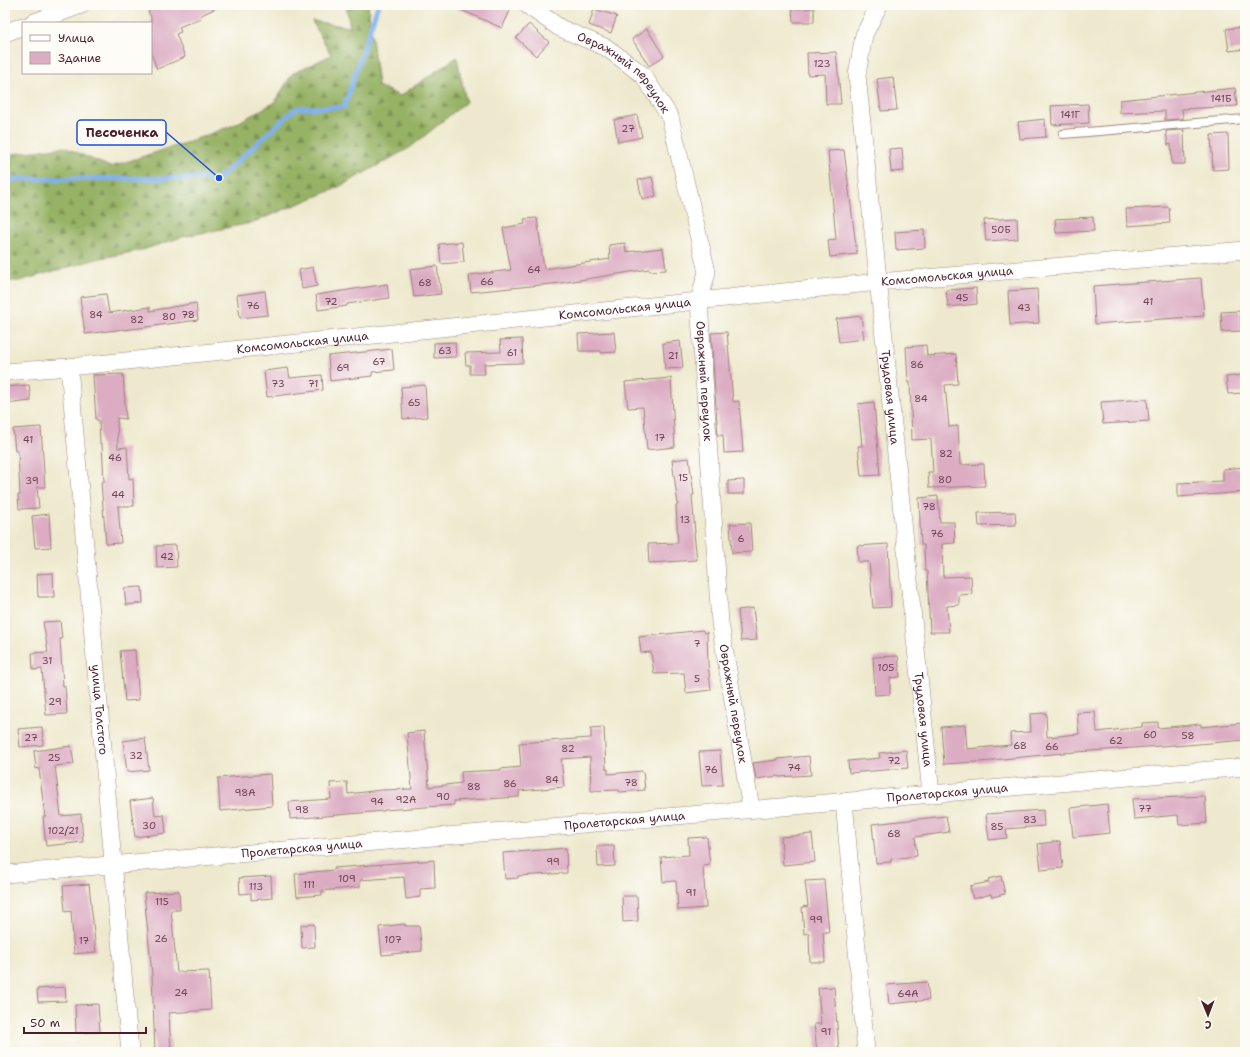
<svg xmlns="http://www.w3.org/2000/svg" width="1250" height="1057" viewBox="0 0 1250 1057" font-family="'Shantell Sans',sans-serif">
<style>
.forest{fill:url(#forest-firs);stroke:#706848}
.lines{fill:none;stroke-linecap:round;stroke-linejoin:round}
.stream{stroke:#81b0ec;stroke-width:5}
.building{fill:#dbacc2}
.service-casing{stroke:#9c847c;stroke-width:10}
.minor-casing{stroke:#9c847c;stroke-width:18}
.service{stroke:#fff;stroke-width:8}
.minor{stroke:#fff;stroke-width:17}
.labels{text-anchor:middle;stroke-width:3;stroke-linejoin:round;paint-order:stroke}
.number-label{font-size:10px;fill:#6e4251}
.street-label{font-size:12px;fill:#4a1f2b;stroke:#fdfcf7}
.leader{fill:none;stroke:#1d4ed8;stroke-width:1.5}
.callout-dot{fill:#1d4ed8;stroke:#fdfcf7;stroke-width:1.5}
.callout{fill:#fdfcf7;stroke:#1d4ed8;stroke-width:1.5}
.callout-label{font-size:13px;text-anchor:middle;font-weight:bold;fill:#4a1f2b}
</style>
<defs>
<pattern id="forest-firs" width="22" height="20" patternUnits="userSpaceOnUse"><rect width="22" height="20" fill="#96b265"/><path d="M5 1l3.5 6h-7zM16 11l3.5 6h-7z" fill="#7c9053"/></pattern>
</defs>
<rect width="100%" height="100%" fill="#fdfcf7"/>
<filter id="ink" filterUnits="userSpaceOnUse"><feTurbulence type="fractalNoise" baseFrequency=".025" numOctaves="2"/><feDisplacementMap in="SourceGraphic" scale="8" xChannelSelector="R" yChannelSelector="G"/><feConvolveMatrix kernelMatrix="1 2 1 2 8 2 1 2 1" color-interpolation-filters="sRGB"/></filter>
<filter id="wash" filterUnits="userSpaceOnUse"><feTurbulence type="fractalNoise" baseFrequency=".012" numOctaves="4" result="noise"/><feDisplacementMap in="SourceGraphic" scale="16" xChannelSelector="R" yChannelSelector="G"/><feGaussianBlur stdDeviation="0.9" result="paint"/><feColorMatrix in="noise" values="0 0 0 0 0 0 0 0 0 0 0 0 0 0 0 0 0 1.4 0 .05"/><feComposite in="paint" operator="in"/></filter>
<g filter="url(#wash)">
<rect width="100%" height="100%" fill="#eee9ce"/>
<path class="forest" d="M346,5H368L378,86L400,96L457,57L466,102L411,147L335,189L251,223L182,237L142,250L97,259L19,281H5V155L64,147L110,167L188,142L234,125L275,102L292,74L331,55L312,21L350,27Z"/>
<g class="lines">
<path class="stream" d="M5,184L15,179L219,178L296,108L344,107L378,5"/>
</g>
<g id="blocks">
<path class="building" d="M163,5H222L200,16L201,18L179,27L181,32L176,34L185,57L157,69L151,53V17L148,11Z
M450,5H498L510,11L502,28Z
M814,8V22H793L792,9Z
M594,9L617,16L611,33L589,25Z
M529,24L549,42L536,56L516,38Z
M1244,27L1245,49L1229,51L1226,29Z
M647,29L664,56L649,66L632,39Z
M836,52L841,104H826L825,74L808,75L807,53Z
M893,77L897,110L881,111L877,79Z
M1235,88L1237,106L1182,109L1183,119L1165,120V111L1120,113V100Z
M1088,104L1089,123L1052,125L1051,106Z
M637,115L642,137L618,142L614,120Z
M1045,119L1046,137L1020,139L1018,122Z
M1184,130L1185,164H1172L1171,144L1168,145L1166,131Z
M1228,134L1229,169L1213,170L1211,135Z
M902,148L904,171L891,172L889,149Z
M844,150L857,254L830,257L828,240L836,239L828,151Z
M652,177L656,196L642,199L638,180Z
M1169,207L1170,223L1127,226L1126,209Z
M1093,217L1094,231L1056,233L1055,219Z
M537,218L544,269L610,259L609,245L625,243L626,252L663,248L666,270L650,271L649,269L561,283L471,292L469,275L511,270L503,228L525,224L524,219Z
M1017,218L1018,239L986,241L984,220Z
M924,230L925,248L896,250L895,232Z
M462,242L464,262L441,264L439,244Z
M437,266L441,294L414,297L410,269Z
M313,267L317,286L302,289L299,270Z
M1201,278L1204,316L1095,324L1093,286Z
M387,284L389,298L347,304V306L318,310L316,295Z
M976,288L977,304L948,307L946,290Z
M1037,289L1039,323L1010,325L1008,291Z
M265,291L268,315L240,318L237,295Z
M106,294L109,313L150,307V311L196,303L198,320L124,330V329L85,334L80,297Z
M1240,311L1241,331L1222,332L1221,312Z
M861,316L864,339L839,342L836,319Z
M614,332L616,352L601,353V351H579L578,334Z
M727,332L733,402L739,401L743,452L724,453L723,435L718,436L711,333Z
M522,339L523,363L484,364L485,374H470V365H466L465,353L501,352L500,340Z
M680,341L683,368L665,369L663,343Z
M455,342L456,357L434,358V343Z
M926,345L927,356L956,354L958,384L945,385L949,427L958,426L960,465L984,464L985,486L929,488L928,472H933L931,439L912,440L910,382H908L906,347Z
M392,349L394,370L372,372V376L330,381L328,356Z
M288,368L290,378L322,375L323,390L267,397L264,371Z
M123,374L126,419L117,418L118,448L127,447L129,479L133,478L134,506H118L121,543L106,544L101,482H104L102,444H100L99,420H96L93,375Z
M1242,375L1243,393L1228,394L1226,377Z
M671,378L675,447L647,450L643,407L628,408L625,382Z
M29,385L31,401L5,404V387Z
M425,385L427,417L403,419L401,387Z
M1147,399L1149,421L1103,424L1101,402Z
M874,402L880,475L861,476L858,446H862L858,404Z
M41,427L45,487H37L39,508L19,509L18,495H20L18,451H15L13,429Z
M689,458L694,495H692L695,533H694L697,560L649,563L648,544L678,543L676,505H678L672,460Z
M1245,467V492L1178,497V483L1223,481V469Z
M744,480V494H728V481Z
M938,496L940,522H954L955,543L942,544L943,577L971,576L972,594L959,595V605L947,606L949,632H930L927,571H925L924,545H921L919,498Z
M1015,512L1016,525L979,526L978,513Z
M49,514L51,547L35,548L32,516Z
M750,523L752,552L732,553L730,524Z
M888,544L891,607L873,608L869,562H858L857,546Z
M176,545L177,567L157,568L156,546Z
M53,573L54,597H38L37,574Z
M142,587L143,603L126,605L124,588Z
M753,608L757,640L741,641L738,610Z
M60,621L62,639H60L63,686H65L67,714L46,715L42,669L33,670L32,653L48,652L43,622Z
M703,630L704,633L707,632L708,664L711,690L686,693L684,673L654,674L651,652L641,653L639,637Z
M135,650L139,700L125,701L120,651Z
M898,656L900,677L890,678V694L875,695L873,657Z
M1095,712L1097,732L1142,727V723L1158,722V728L1201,724V727L1243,723L1245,740L1175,746V745L1063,753L993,760L994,761L944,764L941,727L965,725L967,749L1011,745L1010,733L1031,732L1030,714L1046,713L1047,737L1079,734L1077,713Z
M42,727L43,745L20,747L18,729Z
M604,727L606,769H608V774L643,771L645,790L620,792L619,790L591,791L590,757L561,759L564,787L519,791V797L454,801V805L384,810V811L290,819L289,802L331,799L330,783L347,782L348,794L381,790L412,789L407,733L424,731L429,787L462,783L461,772L500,770V769L521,767L519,743L591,738V728Z
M145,738L149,770L127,772L123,741Z
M71,746L74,764L55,766L61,816L81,814L83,842L46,846L43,817H45L39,768L36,769L34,751Z
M906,750L908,768L849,773L848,761L880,758L879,753Z
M720,751L723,785L702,786L699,752Z
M809,756L811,775L779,777L778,776L756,779L753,763L777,760V759Z
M270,774L272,806L220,811L218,778Z
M1205,796L1207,823L1179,825L1178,815L1134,819L1132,799Z
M153,798L155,816L164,815L166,833L135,837L130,801Z
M1107,804L1110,833L1073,837L1070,808Z
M1043,810L1044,826L1006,829L1007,838L989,840L986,814Z
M946,816L949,832L915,837L917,856L891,859V862L876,863L872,824Z
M812,834L815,862L783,865L781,837Z
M707,837L710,865L703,866L706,908L678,910L676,881L663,882L661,857L689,855L688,838Z
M1060,841L1063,868L1041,870L1038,844Z
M597,846H614L615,866L598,867Z
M566,848L567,873L518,876V878L505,879L503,853Z
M434,860L435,888L420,889V897L406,899L404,877L360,880V887L322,891V895L297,897L295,874L334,870V868Z
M271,876L272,898L251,900V893L240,894L239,878Z
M1001,876L1005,894L992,897L991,894L973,899L970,886L989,882L988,879Z
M824,880L829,932H823L825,962H810L809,933L804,934L802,907L808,906L805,881Z
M89,884L96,952L74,954L71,911L65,912L63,886Z
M179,891L180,910H171L177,972L209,971L211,1010L169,1013L171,1052H155L152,974L144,893Z
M622,896H637L638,921L623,922Z
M314,924L315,947L302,948L301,925Z
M405,924V926H419L422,951L382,955L379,927Z
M927,982L929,1000L889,1004L887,985Z
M65,987L66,1001L38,1002L37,989Z
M834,987L839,1052H817L814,1024H821L818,988Z
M98,1004L100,1032L76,1033L75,1005Z"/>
</g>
</g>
<g filter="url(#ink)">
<use href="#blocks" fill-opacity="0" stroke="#9c847c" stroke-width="1"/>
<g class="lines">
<defs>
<path id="service" d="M1063,134L1245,119"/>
<g id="minor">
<path id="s1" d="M527,5L560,28L607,48L643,75L670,117L707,272L699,301L720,623L751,809"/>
<path id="s2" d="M879,5L864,35L857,75L931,794"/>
<path d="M32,23L81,5"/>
<path d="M5,33L23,26"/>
<path id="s3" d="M69,367L130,1052"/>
<path id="s4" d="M5,372L69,367L879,282L1245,250"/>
<path d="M844,801L866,1052"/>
<path id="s5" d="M5,874L1245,767"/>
</g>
</defs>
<use href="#service" class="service-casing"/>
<use href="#minor" class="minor-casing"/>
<use href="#service" class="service"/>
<use href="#minor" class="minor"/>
</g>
</g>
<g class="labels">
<g class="number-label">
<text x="822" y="67">123</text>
<text x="1221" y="102">141Б</text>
<text x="1070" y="118">141Г</text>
<text x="628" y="132">27</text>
<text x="1001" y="233">50Б</text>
<text x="534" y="273">64</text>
<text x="487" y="285">66</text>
<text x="425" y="286">68</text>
<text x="962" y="301">45</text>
<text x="331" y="305">72</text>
<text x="1148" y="305">41</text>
<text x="253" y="309">76</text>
<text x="1024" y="311">43</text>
<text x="96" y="318">84</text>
<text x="188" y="318">78</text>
<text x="169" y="320">80</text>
<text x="137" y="323">82</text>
<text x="445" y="354">63</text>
<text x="512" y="356">61</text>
<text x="673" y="359">21</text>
<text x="379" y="365">67</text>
<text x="917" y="368">86</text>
<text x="343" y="371">69</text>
<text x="278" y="387">73</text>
<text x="313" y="387">71</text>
<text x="921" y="402">84</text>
<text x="414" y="406">65</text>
<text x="660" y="441">17</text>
<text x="28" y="443">41</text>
<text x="946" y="457">82</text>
<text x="115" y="461">46</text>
<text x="683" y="481">15</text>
<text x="945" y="483">80</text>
<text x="32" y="484">39</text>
<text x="118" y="498">44</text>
<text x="929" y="510">78</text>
<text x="685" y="523">13</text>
<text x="937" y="537">76</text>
<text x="741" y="542">6</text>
<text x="167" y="560">42</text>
<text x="697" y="647">7</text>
<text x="47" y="664">31</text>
<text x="886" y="671">105</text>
<text x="697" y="682">5</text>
<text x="55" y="705">29</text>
<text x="1150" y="738">60</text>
<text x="1188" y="739">58</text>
<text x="31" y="741">27</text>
<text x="1116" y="744">62</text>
<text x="1020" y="749">68</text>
<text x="1052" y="750">66</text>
<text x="568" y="752">82</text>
<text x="136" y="759">32</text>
<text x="54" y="761">25</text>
<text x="894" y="764">72</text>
<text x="794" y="771">74</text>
<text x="711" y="773">76</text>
<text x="552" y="783">84</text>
<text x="631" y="786">78</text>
<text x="510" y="787">86</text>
<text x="474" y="790">88</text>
<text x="245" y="796">98А</text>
<text x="443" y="800">90</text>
<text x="406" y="803">92А</text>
<text x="377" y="805">94</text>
<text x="1145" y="812">77</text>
<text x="302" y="813">98</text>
<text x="1030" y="823">83</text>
<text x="149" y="829">30</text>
<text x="997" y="830">85</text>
<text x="63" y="834">102/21</text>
<text x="894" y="837">68</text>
<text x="553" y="865">99</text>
<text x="347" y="882">109</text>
<text x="309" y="888">111</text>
<text x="256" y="890">113</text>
<text x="691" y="896">91</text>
<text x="162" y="905">115</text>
<text x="816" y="923">99</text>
<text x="161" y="942">26</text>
<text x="393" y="943">107</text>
<text x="84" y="944">17</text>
<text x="181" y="996">24</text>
<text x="908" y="997">64А</text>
<text x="826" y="1035">91</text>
</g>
<g class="street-label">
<text dy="4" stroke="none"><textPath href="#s1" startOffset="120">Овражный переулок</textPath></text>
<text dy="4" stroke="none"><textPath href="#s4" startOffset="947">Комсомольская улица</textPath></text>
<text dy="4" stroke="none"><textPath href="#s4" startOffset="623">Комсомольская улица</textPath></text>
<text dy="4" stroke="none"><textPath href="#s4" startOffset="299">Комсомольская улица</textPath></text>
<text dy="4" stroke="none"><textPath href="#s1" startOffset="456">Овражный переулок</textPath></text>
<text dy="4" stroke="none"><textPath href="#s2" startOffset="398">Трудовая улица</textPath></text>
<text dy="4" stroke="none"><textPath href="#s1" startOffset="780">Овражный переулок</textPath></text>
<text dy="4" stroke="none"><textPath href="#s3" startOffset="344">улица Толстого</textPath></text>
<text dy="4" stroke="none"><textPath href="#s2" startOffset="722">Трудовая улица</textPath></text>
<text dy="4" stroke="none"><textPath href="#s5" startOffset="946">Пролетарская улица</textPath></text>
<text dy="4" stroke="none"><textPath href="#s5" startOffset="622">Пролетарская улица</textPath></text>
<text dy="4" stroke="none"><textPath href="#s5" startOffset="298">Пролетарская улица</textPath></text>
</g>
</g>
<path class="leader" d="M219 178L166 132"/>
<circle class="callout-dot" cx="219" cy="178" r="4"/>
<rect class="callout" x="77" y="120" width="89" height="25" rx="4"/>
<g class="callout-label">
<text x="122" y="137">Песоченка</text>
</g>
<rect width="1250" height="1057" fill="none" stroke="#fdfcf7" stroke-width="20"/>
<rect x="22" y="22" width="130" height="52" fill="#fdfcf7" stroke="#b5a4a5"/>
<rect x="30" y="35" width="20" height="6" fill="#ffffff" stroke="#b5a4a5"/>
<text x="58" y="42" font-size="12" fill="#4a1f2b">Улица</text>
<rect x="30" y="52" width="20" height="12" fill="#dbacc2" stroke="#b5a4a5"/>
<text x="58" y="62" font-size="12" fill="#4a1f2b">Здание</text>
<g transform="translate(1208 1015) rotate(179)" stroke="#fdfcf7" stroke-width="3" paint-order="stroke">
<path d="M0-3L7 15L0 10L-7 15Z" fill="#4a1f2b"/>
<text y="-6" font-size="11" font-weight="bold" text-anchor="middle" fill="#4a1f2b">С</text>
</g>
<path d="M24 1027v6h122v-6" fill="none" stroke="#4a1f2b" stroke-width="2"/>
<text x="30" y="1027" font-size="12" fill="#4a1f2b" stroke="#fdfcf7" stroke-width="3" paint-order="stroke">50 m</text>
</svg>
